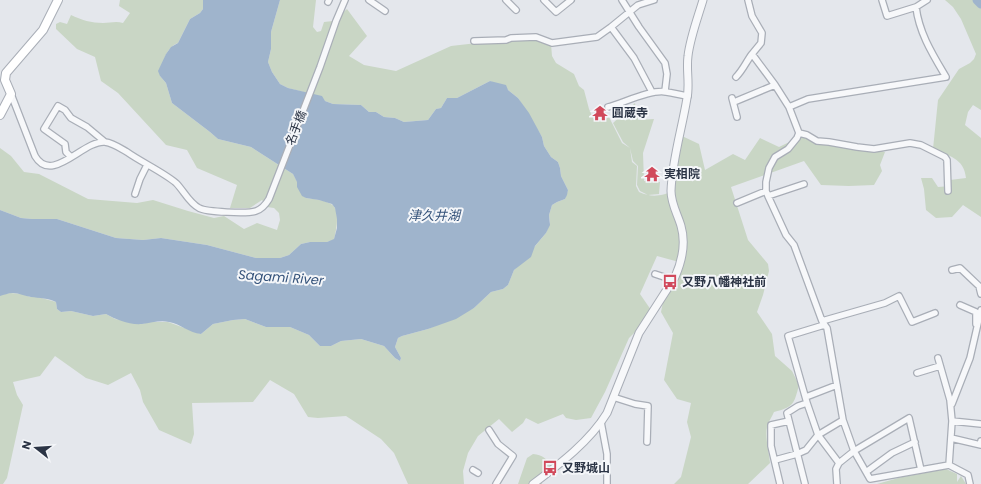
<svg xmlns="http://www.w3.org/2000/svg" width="981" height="484" viewBox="0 0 981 484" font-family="Poppins,'Noto Sans JP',sans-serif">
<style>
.green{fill:#c9d6c5}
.water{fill:#9fb4cc}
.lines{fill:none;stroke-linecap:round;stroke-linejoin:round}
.river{stroke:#9fb4cc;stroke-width:9}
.minor-casing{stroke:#a9aeb7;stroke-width:8}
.tertiary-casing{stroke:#a9aeb7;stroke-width:9}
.secondary-casing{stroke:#a9aeb7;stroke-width:10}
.minor{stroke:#f7f8fa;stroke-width:5.5}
.tertiary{stroke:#f7f8fa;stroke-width:7}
.secondary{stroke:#fff;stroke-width:8}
.labels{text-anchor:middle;stroke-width:4;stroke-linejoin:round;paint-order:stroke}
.poi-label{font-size:12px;font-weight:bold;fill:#2b3445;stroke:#f4f6f9;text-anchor:start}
.street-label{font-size:12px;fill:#2b3445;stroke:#f4f6f9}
.water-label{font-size:13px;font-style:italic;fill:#34527a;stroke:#f4f6f9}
</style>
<rect width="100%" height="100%" fill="#e4e7ec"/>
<path class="green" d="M120,0H203V9L200,13L190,19L178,43C165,48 163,63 160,76L166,83L172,103L210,132L218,139L251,147L293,174L306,198C314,199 324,200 331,204C341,209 336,231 334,240L327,242H310L301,244L289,255L280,258H256L207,245L161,238L143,240L116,238L57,219H32L21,218L0,210V148L11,156L24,172L39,174L88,199L137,203L153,200L188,211L214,218L224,216L244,229L257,223L277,230L280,220L279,213L274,208L267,207L262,200L250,208H230L237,185L197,168L187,150L166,145L118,93L101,81L95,57L77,49L56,29V24L60,22L67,24L71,15C81,20 92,23 103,23C110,23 116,21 123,23L130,13L119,6Z
M280,0H316L313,27L317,32L321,31L324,22L333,21L347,9L367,36L349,56L364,65L396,71L451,46L522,38L537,39L551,44L552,56L556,63L574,74L579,86L584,90L589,109L594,120L602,121L609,117L622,143L630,148L632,162L637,166L636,186L639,192C653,198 660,196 674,191L682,136L699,144L705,170L733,154L745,160L760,138L779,147L802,136L850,142L885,152L880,165L882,171L874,185L849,186L821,185L804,161L731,187L748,240L768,264L769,271L763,295L757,312L772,334L775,356L792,371L799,385C794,404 794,407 774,412C772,417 768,422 767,427C765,438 769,452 770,463L748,484H674L681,477L691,437L687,422L691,403L677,399L664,380L673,333L661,312L663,302L683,267L679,262L657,256L640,294L651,310L638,329L629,338L605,392L591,418L576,420L566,418L563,414L538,424L526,418L523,423L512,432L499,419L478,436L468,453L463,471L464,484H408L394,453L381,439L346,416L318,418L308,417L294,394L270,380L253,402L192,403L194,434L191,444L159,430L143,402L140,390L131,373L108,385L86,378L55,356L40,376L13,382L17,395L23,405L7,478L3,484H0V295L10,293L23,294L30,297H38L56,302L57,309L61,312L71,311L93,316L106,314L115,319L142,324L149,322H168L201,334L213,324L233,320L245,319L266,327H290L309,335L320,346H331L341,341L361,339L384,346L395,358L400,361L401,358L395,347L398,338L402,336L428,329L474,308L491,292L503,289L508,285L514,270L521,263L546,233L550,222L549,215L552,205L557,202L565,199L568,190L561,176L560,168L558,162L551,157L544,146L542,137L518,98L508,90L490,81L457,98H447L441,108L436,109L428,120L404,122L395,118L384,117L376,112H369L361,105L333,104L325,101L311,94L288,88L280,84L272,72L268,62L271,49V32Z
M945,0H981V110L973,105L968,112L965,125L981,138V217L963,205L952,217L936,218L926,210L924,189L921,178H932L938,187L951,186L950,180L966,178C964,158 949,156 933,149L938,100L959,69L970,63L974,59L976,54L961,19L953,7Z
M635,103L638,120L654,119L643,153L644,181L660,182L659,194L648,195L640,191L637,185L638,166L633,161L630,148L623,142L613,123Z
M533,454C543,455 546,458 551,466L540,474L542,484H518L527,458Z
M946,469L957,474V482L961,476L966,484H877L902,477Z"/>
<path class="water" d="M203,0H280L271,32V49L268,62L272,72L280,84L288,88L322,96L325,101L333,104L361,105L369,112H376L384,117L395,118L404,122L428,120L436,109L441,108L447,98H457L490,81L506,85L508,90L518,98L529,113L542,137L544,146L551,157L558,162L560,168L561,176L568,190L567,195L565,199L557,202L552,205L549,215L550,225L546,233L535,246L531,257L514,270L508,285L503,289L491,292L474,308L456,319L428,329L402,336L398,338L395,347L401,358L400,361L395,358L384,346L361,339L341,341L331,346H320L309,335L290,327H266L245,319L233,320L213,324L201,334C189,333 181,324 169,322C160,320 151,323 142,324C129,325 117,320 106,314L93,316L71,311L61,312L57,309L56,302C49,298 39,298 31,297C25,296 19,293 13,293C8,293 4,295 0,296V210L21,218L32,219H57L116,238L143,240L161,238L207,245L256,258H280L289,255L301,244L310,242H327L334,239L337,228V219L335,208L332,204L319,200L306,198L302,196L297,187V182L293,174L251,147L218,139L210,132L172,103L166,83L160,76L158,71L166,54L171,47L178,43L190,19L200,13L203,9Z"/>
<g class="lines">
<path class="river" d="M977,0L981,4"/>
<defs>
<path id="minor" d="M369,0L385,11
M506,0L516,10
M544,0L556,12L571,0
M622,0L639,27L665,63L667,74L665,91
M748,0L752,16L762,33L761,43L752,54L775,85L789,107L799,133L797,138L788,149L775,157L769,168L766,182V191L768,196L786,235L794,245L822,321L827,328L843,420L854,451L870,479L949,465L968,475L970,484
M882,0L887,16L916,7L927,0
M328,2L329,0
M474,41L506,40L511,38L536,37L552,43L597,37L611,27
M736,77C743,70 746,62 752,54
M652,92L634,58L611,27L638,5L654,0
M11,94L35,156C52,185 83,140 105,142C113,143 120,148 127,152C141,162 163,172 176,183C184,191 189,203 199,208C206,212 248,214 256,211C262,209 266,204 269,199L320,67L336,21L345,0
M732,98L737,117
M734,102L775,85
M608,107C623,103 652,89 666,92C674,93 680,95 688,96
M789,107L808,99L946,77C933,55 919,33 916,7
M799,133L807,135L817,141L829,142L857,147L874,149L910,143L921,145L945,157L947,160L948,191
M71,157L66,152L65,144L44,129L58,106L65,110L71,118L87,127L105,142
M135,194L140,179L147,165
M768,196L804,184
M737,203L766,191
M952,270L960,268L979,286L981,294
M655,274L673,280
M960,305L976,312V324
M822,321L885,303L899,296L912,322L935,313
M938,358L950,400L952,421L949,465
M917,373L940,366
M613,397L635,404L648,406L647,442
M806,397L837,385
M807,403L818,435L839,463
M952,404L970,358L981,310
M952,421L981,424
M601,422L607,454V484
M489,430L498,444L513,456L496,484
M951,438L981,445V441
M775,460L797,454L806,450L818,435L843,420
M473,470L478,473
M866,472L892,453L915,442
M780,484L771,446V425L789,421
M805,484L787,413L798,406L807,403L788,336L824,325
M837,484L836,469L839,463L854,451L909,418L921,470"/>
<path id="tertiary" d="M533,484C560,464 590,441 607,413L639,333L675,277C682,261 686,243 681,226C678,215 671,204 671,191C672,160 682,129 687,98C690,84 686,70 688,56C690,38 698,17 703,0"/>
<path id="secondary" d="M0,115L11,94L5,80L6,73L43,30L58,0"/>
</defs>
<use href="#minor" class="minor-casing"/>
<use href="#tertiary" class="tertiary-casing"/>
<use href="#secondary" class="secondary-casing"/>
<use href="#minor" class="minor"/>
<use href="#tertiary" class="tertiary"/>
<use href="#secondary" class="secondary"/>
</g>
<defs>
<symbol id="temple-bare" viewBox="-9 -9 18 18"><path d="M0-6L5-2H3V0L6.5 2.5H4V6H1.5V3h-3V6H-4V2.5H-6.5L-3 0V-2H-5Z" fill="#d1495b" stroke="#f4f6f9" stroke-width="2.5" paint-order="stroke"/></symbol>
<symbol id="bus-bare" viewBox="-9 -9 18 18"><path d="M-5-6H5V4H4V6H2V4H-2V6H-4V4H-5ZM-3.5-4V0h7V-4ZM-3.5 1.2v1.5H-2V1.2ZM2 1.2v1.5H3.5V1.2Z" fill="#d1495b" stroke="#f4f6f9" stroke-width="2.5" paint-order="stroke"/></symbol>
</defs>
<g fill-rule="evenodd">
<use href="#temple-bare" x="589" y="102" width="22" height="22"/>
<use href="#temple-bare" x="641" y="163" width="22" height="22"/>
<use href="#bus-bare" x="659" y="271" width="22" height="22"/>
<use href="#bus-bare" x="539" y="457" width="22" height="22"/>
</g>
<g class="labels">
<g class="poi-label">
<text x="612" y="117">圓蔵寺</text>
<text x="664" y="178">実相院</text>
<text x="682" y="286">又野八幡神社前</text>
<text x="562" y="472">又野城山</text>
</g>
<g class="street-label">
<text transform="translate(296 128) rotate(-69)" y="4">名手橋</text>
</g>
<g class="water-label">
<text x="434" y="220">津久井湖</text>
<text transform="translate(281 277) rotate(4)" y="5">Sagami River</text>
</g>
</g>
<g transform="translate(36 448) rotate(287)" stroke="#f4f6f9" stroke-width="3" paint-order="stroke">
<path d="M0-3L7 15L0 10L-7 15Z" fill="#2b3445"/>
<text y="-6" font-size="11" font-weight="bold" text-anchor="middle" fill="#2b3445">N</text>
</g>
</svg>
